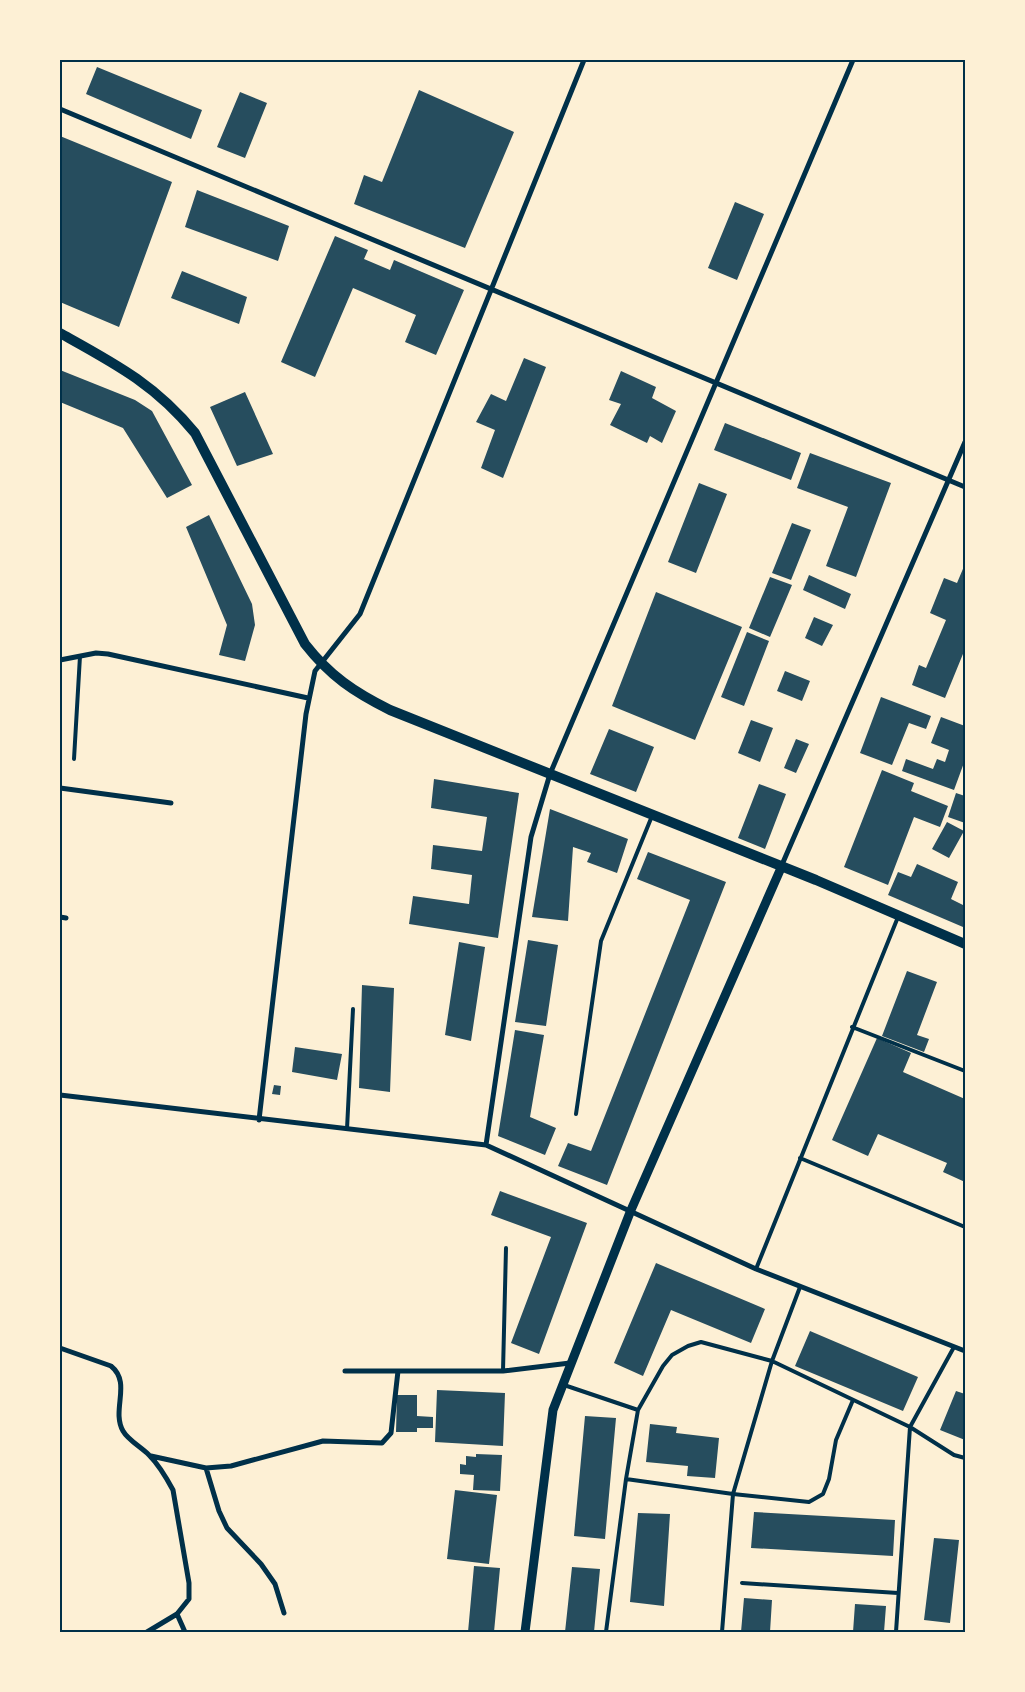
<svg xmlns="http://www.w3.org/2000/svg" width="1025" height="1692" viewBox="0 0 1025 1692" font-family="Manrope,sans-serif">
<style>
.building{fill:#264d5e}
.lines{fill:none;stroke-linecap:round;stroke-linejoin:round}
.service{stroke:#003049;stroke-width:4}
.minor{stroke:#003049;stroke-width:5}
.tertiary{stroke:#003049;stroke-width:9}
.secondary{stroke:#003049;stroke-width:10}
.neatline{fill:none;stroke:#003049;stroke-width:2}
</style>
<rect width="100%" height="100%" fill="#fdf0d5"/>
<path class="building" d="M97,67L202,110L191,139L86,94Z
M419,90L514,132L465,248L354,204L364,175L382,182Z
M240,92L267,103L245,158L217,147Z
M60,136L172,182L119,327L60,302Z
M197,190L289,226L278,261L185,227Z
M735,202L764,214L737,280L708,268Z
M335,236L368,250L364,259L390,270L394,260L464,290L436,355L405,342L416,315L353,288L315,377L281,362Z
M182,271L247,297L239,324L171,298Z
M524,358L546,367L503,478L481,468L495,430L476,422L491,394L506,401Z
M60,370L135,400L152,411L192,485L167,498L123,428L60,402Z
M621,371L656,387L652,398L676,411L662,443L650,436L647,443L610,425L621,404L609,400Z
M245,392L273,454L237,466L210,407Z
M725,423L801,453L791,480L714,450Z
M810,453L891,483L856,577L826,566L848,507L797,488Z
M699,483L727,494L696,573L668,562Z
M209,515L252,604L255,625L245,661L219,655L227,625L186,527Z
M792,523L811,530L791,580L772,573Z
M965,564V649L945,698L912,685L919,665L926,668L946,620L930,613L944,578L957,583Z
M809,575L851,594L845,609L803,590Z
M770,577L792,585L770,637L749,628Z
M656,592L742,627L695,740L612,706Z
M814,617L833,625L822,646L805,638Z
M747,632L769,641L744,706L721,697Z
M785,671L810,681L802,701L777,691Z
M881,697L931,716L926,729L909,723L892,765L860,753Z
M941,717L965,726V760L954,790L902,771L906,759L933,769L937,759L945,762L949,750L931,743Z
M751,720L773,728L760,762L738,753Z
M609,729L654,747L636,792L590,774Z
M796,739L809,744L796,773L784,768Z
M882,770L914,783L911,791L948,806L940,827L914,817L888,885L844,867Z
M434,779L519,793L498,938L409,924L413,896L469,904L472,875L431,869L433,845L482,851L487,817L431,808Z
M759,784L786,794L765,849L738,838Z
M956,793L965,796V823L948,817Z
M550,809L628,839L617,873L587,862L591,853L573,847L568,921L532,917Z
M947,822L964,831L949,858L932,849Z
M648,852L726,882L607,1185L558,1166L568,1143L591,1151L690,900L637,879Z
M917,864L958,882L951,899L965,906L963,927L888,895L898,872L911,877Z
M528,940L558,945L546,1026L515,1022Z
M459,942L485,947L471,1041L445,1035Z
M907,971L937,982L917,1035L929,1039L924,1052L882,1036Z
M362,985L394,988L390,1092L359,1088Z
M515,1030L544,1035L530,1117L556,1128L545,1155L498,1136Z
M877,1038L911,1053L903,1072L965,1099V1182L943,1172L947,1163L878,1134L868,1156L832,1140Z
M295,1047L342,1054L337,1080L292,1072Z
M274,1085L281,1086L280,1095L272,1094Z
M500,1191L587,1223L539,1354L511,1343L551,1237L491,1215Z
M656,1263L765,1309L751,1343L671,1310L643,1376L614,1363Z
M810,1331L918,1377L903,1411L795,1366Z
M437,1390L505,1393L503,1446L435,1442Z
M956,1391L965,1394V1440L940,1430Z
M397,1395H417V1416L433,1417V1428H417V1432H396Z
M585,1416L616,1418L605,1539L574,1536Z
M650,1424L677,1427L676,1433L719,1438L715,1478L687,1476L688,1466L646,1462Z
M476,1454L502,1455L500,1491L473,1490L474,1475L460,1474V1464L466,1465V1456L476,1457Z
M455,1490L497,1495L489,1564L447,1559Z
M754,1512L895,1520L893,1556L751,1548Z
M638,1513L670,1514L664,1606L630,1602Z
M934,1538L959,1540L950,1623L924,1620Z
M474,1566L500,1568L494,1632H468Z
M572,1567L600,1569L594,1632H565Z
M744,1598L772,1600L770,1632H741Z
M855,1604L886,1606L884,1632H853Z"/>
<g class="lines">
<path class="service" d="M74,759L80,656
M852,1027L965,1071
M576,1114L601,941L652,816
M347,1129L353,1009
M800,1158L965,1227
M756,1269L898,917
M503,1371L506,1248
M564,1385L638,1410
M626,1479L733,1494L772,1361L800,1287
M742,1583L898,1593
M606,1632L626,1479L638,1410L663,1366L672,1355L688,1346L701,1342L772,1361L910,1427L954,1455L965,1458
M722,1632L733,1494L809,1502L823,1494L829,1479L836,1440L853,1400
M896,1632L910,1427L954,1347"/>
<path class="minor" d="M60,109L965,487
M60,660L96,653L108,654L308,698
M60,788L171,803
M781,867L965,442
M60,917L66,918
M60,1095L486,1145L756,1269L965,1351
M259,1120L306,714L315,671L360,614L584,60
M486,1145L531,837L550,774L853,60
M60,1348L111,1366C132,1383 111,1410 123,1431C128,1440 141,1447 149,1455C159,1465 166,1477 173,1490L189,1583V1599L177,1614L147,1632
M345,1371H503L570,1363
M151,1456L206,1468L231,1466L323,1441L382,1443L391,1433L398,1371
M206,1468L219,1511L227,1528L261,1564L275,1584L284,1613
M177,1614L185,1632"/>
<path class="tertiary" d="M525,1632L553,1410L631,1210L781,868"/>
<path class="secondary" d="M60,333C114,363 155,384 195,433L305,644C330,676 354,692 390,710L816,880L965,944"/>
</g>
<rect width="1025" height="1692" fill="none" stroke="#fdf0d5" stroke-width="122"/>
<rect x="61" y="61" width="903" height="1570" class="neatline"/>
</svg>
